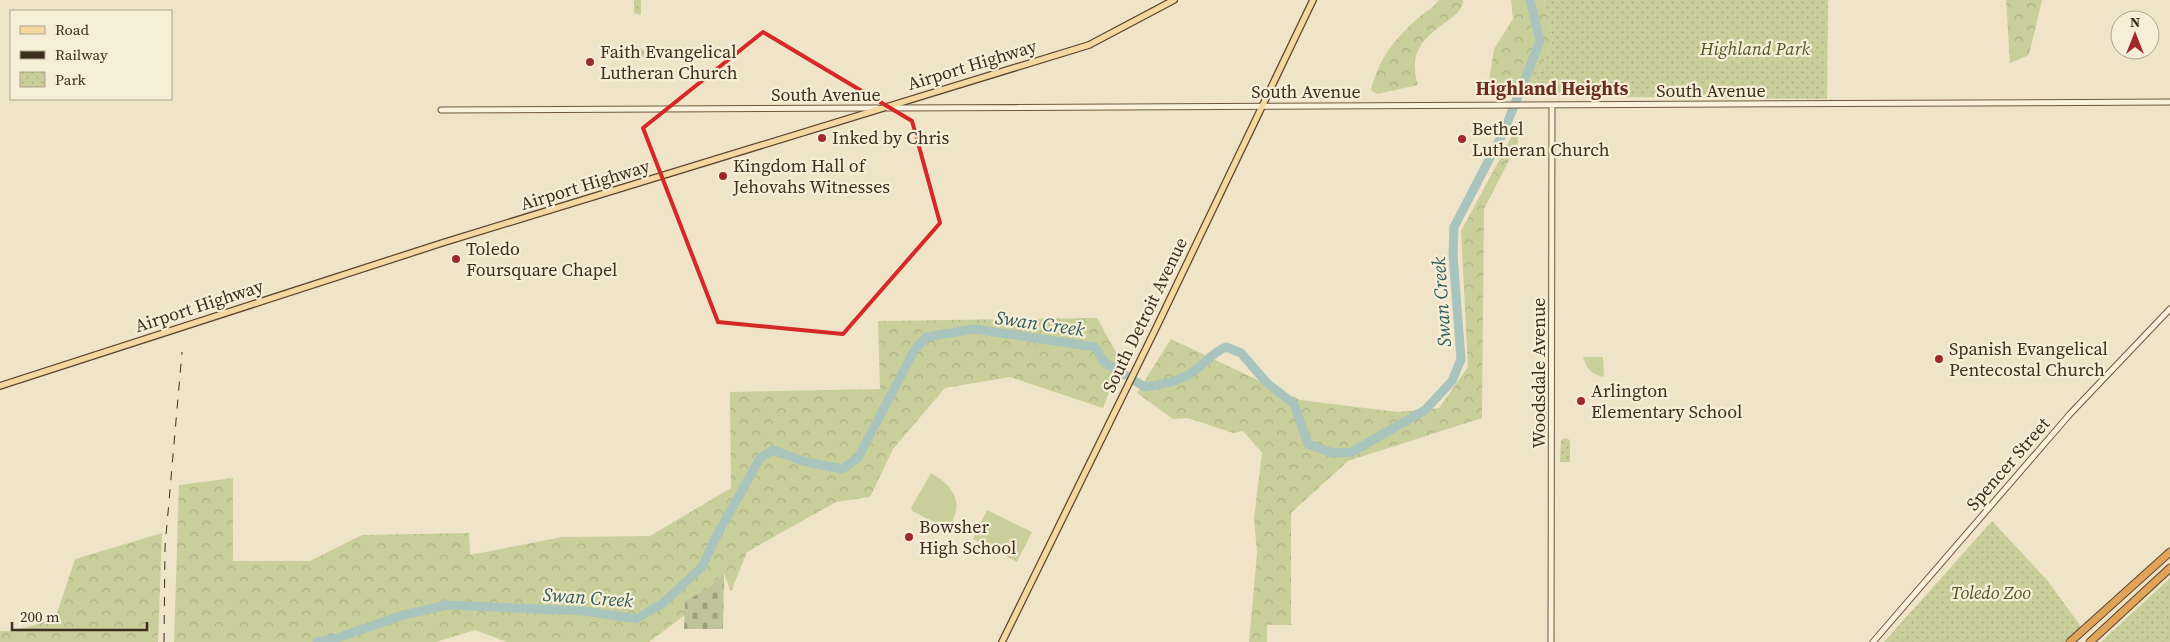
<svg xmlns="http://www.w3.org/2000/svg" width="2170" height="642" viewBox="0 0 2170 642" font-family="'Source Serif 4',serif">
<style>
.grass{fill:#c9cf9b}
.forest{fill:url(#forest-crowns)}
.cemetery{fill:url(#cemetery-stones)}
.park{fill:url(#park-dots)}
.lines{fill:none;stroke-linecap:round;stroke-linejoin:round}
.river{stroke:#a9c4bc;stroke-width:9}
.secondary-casing{stroke:#6f573f;stroke-width:7}
.primary-casing{stroke:#5b4430;stroke-width:8}
.highway-casing{stroke:#5b4430;stroke-width:9}
.secondary{stroke:#faf1dc;stroke-width:5}
.primary{stroke:#f3d9a0;stroke-width:5.5}
.highway{stroke:#e0a458;stroke-width:7}
.rail{stroke:#3d2e20;stroke-width:1;stroke-dasharray:9 9;stroke-linecap:butt}
.marked{fill:none;stroke:#d62828;stroke-width:4;stroke-linejoin:round}
.poi-dot{fill:#9e2a2b;stroke:#f7eed8;stroke-width:2}
.labels{text-anchor:middle;stroke-width:4.5;stroke-linejoin:round;paint-order:stroke}
.park-label{font-size:18px;font-style:italic;fill:#4d5a26;stroke:#f7eed8}
.poi-label{font-size:18px;fill:#3d2e20;stroke:#f7eed8;text-anchor:start}
.street-label{font-size:18px;fill:#3d2e20;stroke:#f7eed8}
.neighbourhood-label{font-size:19px;font-weight:bold;fill:#6b2e1e;stroke:#f7eed8}
.water-label{font-size:19px;font-style:italic;fill:#2f5d5a;stroke:#f7eed8}
</style>
<defs>
<pattern id="forest-crowns" width="20" height="18" patternUnits="userSpaceOnUse" patternTransform="scale(1.25)"><rect width="20" height="18" fill="#c9cf9b"/><path d="M2 6a3 3 0 1 1 6 0M12 15a3 3 0 1 1 6 0" fill="none" stroke="#aeb285"/></pattern>
<pattern id="cemetery-stones" width="16" height="16" patternUnits="userSpaceOnUse" patternTransform="scale(1.25)"><rect width="16" height="16" fill="#bfc49a"/><path d="M2 7V4a2 2 0 0 1 4 0v3zM10 15v-3a2 2 0 0 1 4 0v3z" fill="#9ca07d"/></pattern>
<pattern id="park-dots" width="8" height="8" patternUnits="userSpaceOnUse" patternTransform="scale(1.25)"><rect width="8" height="8" fill="#c9cf9b"/><path d="M2 2h.1M6 6h.1" fill="none" stroke="#aeb285" stroke-width="1.8" stroke-linecap="round"/></pattern>
</defs>
<rect width="100%" height="100%" fill="#f0e4c8"/>
<path class="grass" d="M1583,357H1603L1604,377C1592,375 1586,368 1583,357Z
M931,473C955,487 965,503 948,529L912,511L911,508Z
M987,510L1032,532L1017,562L973,539Z"/>
<path class="forest" d="M1439,0H1463C1464,25 1400,30 1418,85L1377,94L1371,90C1379,58 1394,40 1418,18C1425,12 1434,7 1439,0Z
M1511,0H1544L1553,40L1529,96L1487,94L1494,49L1513,19Z
M2006,0H2042L2029,55L2010,63Z
M1517,127L1518,143L1484,209L1482,418L1348,461L1291,513V625H1267V642H1249L1257,553L1254,518L1262,453L1243,431L1233,433L1188,418L1173,419L1137,393L1171,339L1300,400L1398,412L1439,408L1468,367L1461,231Z
M1097,318L1121,361L1103,408L1010,377L945,388L893,449L870,497L836,502L747,552L731,592L724,573L707,589L686,601L685,615L649,642H507L475,630L436,642H174L179,485L233,478V561H310L362,535L469,533L470,555L562,537L650,536L731,488L730,392L880,389L878,321Z
M162,533L158,642H0V631H13L55,619L75,559Z"/>
<path class="cemetery" d="M724,573L723,629H684L685,601L707,589Z"/>
<path class="park" d="M634,0H641V15L634,13Z
M1544,0H1828L1827,99L1529,96L1553,40Z
M634,45L644,50V57L642,59L634,57L631,50Z
M1565,438L1570,440V462H1560L1561,440Z
M1992,521L2047,580L2082,628L2064,642H1884Z
M2170,578V642H2101Z"/>
<g class="lines">
<path class="river" d="M317,642L337,638L403,615L447,605L584,611L636,619L663,603L702,567L717,535L760,458L773,450L803,461L842,469L858,458L915,349L927,337L974,329L1095,347L1104,362L1145,387C1163,384 1179,382 1194,371C1205,363 1213,352 1226,347L1241,353L1267,383L1294,404L1308,444L1333,453L1352,452L1425,410L1452,381L1461,359L1453,255L1454,227L1504,131L1540,41L1530,0"/>
<defs>
<path id="secondary" d="M887,108L2170,102
M441,110L878,108
M1551,642L1552,105
M1873,642L2070,414L2170,309"/>
<path id="primary" d="M0,386L442,243L1089,45L1174,0
M1002,642L1157,326L1313,0"/>
<path id="highway" d="M2070,642L2170,552
M2090,642L2170,568"/>
</defs>
<use href="#secondary" class="secondary-casing"/>
<use href="#primary" class="primary-casing"/>
<use href="#highway" class="highway-casing"/>
<use href="#secondary" class="secondary"/>
<use href="#primary" class="primary"/>
<use href="#highway" class="highway"/>
<path class="rail" d="M164,642L165,547L182,352"/>
</g>
<path class="marked" d="M763,32L912,121L940,223L843,334L718,322L643,128Z"/>
<g class="poi-dot">
<circle cx="590" cy="62" r="5"/>
<circle cx="822" cy="138" r="5"/>
<circle cx="1462" cy="139" r="5"/>
<circle cx="723" cy="176" r="5"/>
<circle cx="456" cy="259" r="5"/>
<circle cx="1939" cy="359" r="5"/>
<circle cx="1581" cy="401" r="5"/>
<circle cx="909" cy="537" r="5"/>
</g>
<g class="labels">
<g class="park-label">
<text x="1755" y="55">Highland Park</text>
<text x="1991" y="599">Toledo Zoo</text>
</g>
<g class="poi-label">
<text x="600" y="58">Faith Evangelical<tspan x="600" dy="21">Lutheran Church</tspan></text>
<text x="1472" y="135">Bethel<tspan x="1472" dy="21">Lutheran Church</tspan></text>
<text x="832" y="144">Inked by Chris</text>
<text x="733" y="172">Kingdom Hall of<tspan x="733" dy="21">Jehovahs Witnesses</tspan></text>
<text x="466" y="255">Toledo<tspan x="466" dy="21">Foursquare Chapel</tspan></text>
<text x="1949" y="355">Spanish Evangelical<tspan x="1949" dy="21">Pentecostal Church</tspan></text>
<text x="1591" y="397">Arlington<tspan x="1591" dy="21">Elementary School</tspan></text>
<text x="919" y="533">Bowsher<tspan x="919" dy="21">High School</tspan></text>
</g>
<g class="street-label">
<text transform="translate(972 65) rotate(-17)" y="6">Airport Highway</text>
<text x="1711" y="97">South Avenue</text>
<text x="1306" y="98">South Avenue</text>
<text x="826" y="101">South Avenue</text>
<text transform="translate(585 185) rotate(-17)" y="6">Airport Highway</text>
<text transform="translate(199 306) rotate(-18)" y="6">Airport Highway</text>
<text transform="translate(1145 315) rotate(-64)" y="6">South Detroit Avenue</text>
<text transform="translate(1539 373) rotate(-90)" y="6">Woodsdale Avenue</text>
<text transform="translate(2008 464) rotate(-49)" y="6">Spencer Street</text>
</g>
<g class="neighbourhood-label">
<text x="1552" y="95">Highland Heights</text>
</g>
<g class="water-label">
<text transform="translate(1441 302) rotate(-94)" y="7">Swan Creek</text>
<text transform="translate(1040 323) rotate(8)" y="7">Swan Creek</text>
<text transform="translate(588 597) rotate(4)" y="7">Swan Creek</text>
</g>
</g>
<rect x="10" y="10" width="162" height="90" fill="#f7eed8" stroke="#ada18e"/>
<rect x="20" y="26" width="25" height="8" fill="#f3d9a0" stroke="#ada18e"/>
<text x="55" y="35" font-size="15" fill="#3d2e20">Road</text>
<rect x="20" y="51" width="25" height="8" fill="#3d2e20" stroke="#ada18e"/>
<text x="55" y="60" font-size="15" fill="#3d2e20">Railway</text>
<rect x="20" y="72" width="25" height="15" fill="url(#park-dots)" stroke="#ada18e"/>
<text x="55" y="85" font-size="15" fill="#3d2e20">Park</text>
<g transform="translate(2135 35)"><circle r="24" fill="#f7eed8" stroke="#ada18e"/>
<path d="M0-4L9 19L0 12L-9 19Z" fill="#9e2a2b"/>
<text y="-8" font-size="14" font-weight="bold" text-anchor="middle" fill="#3d2e20">N</text>
</g>
<path d="M12 622v8h135v-8" fill="none" stroke="#3d2e20" stroke-width="2.5"/>
<text x="20" y="622" font-size="15" fill="#3d2e20" stroke="#f7eed8" stroke-width="4" paint-order="stroke">200 m</text>
</svg>
